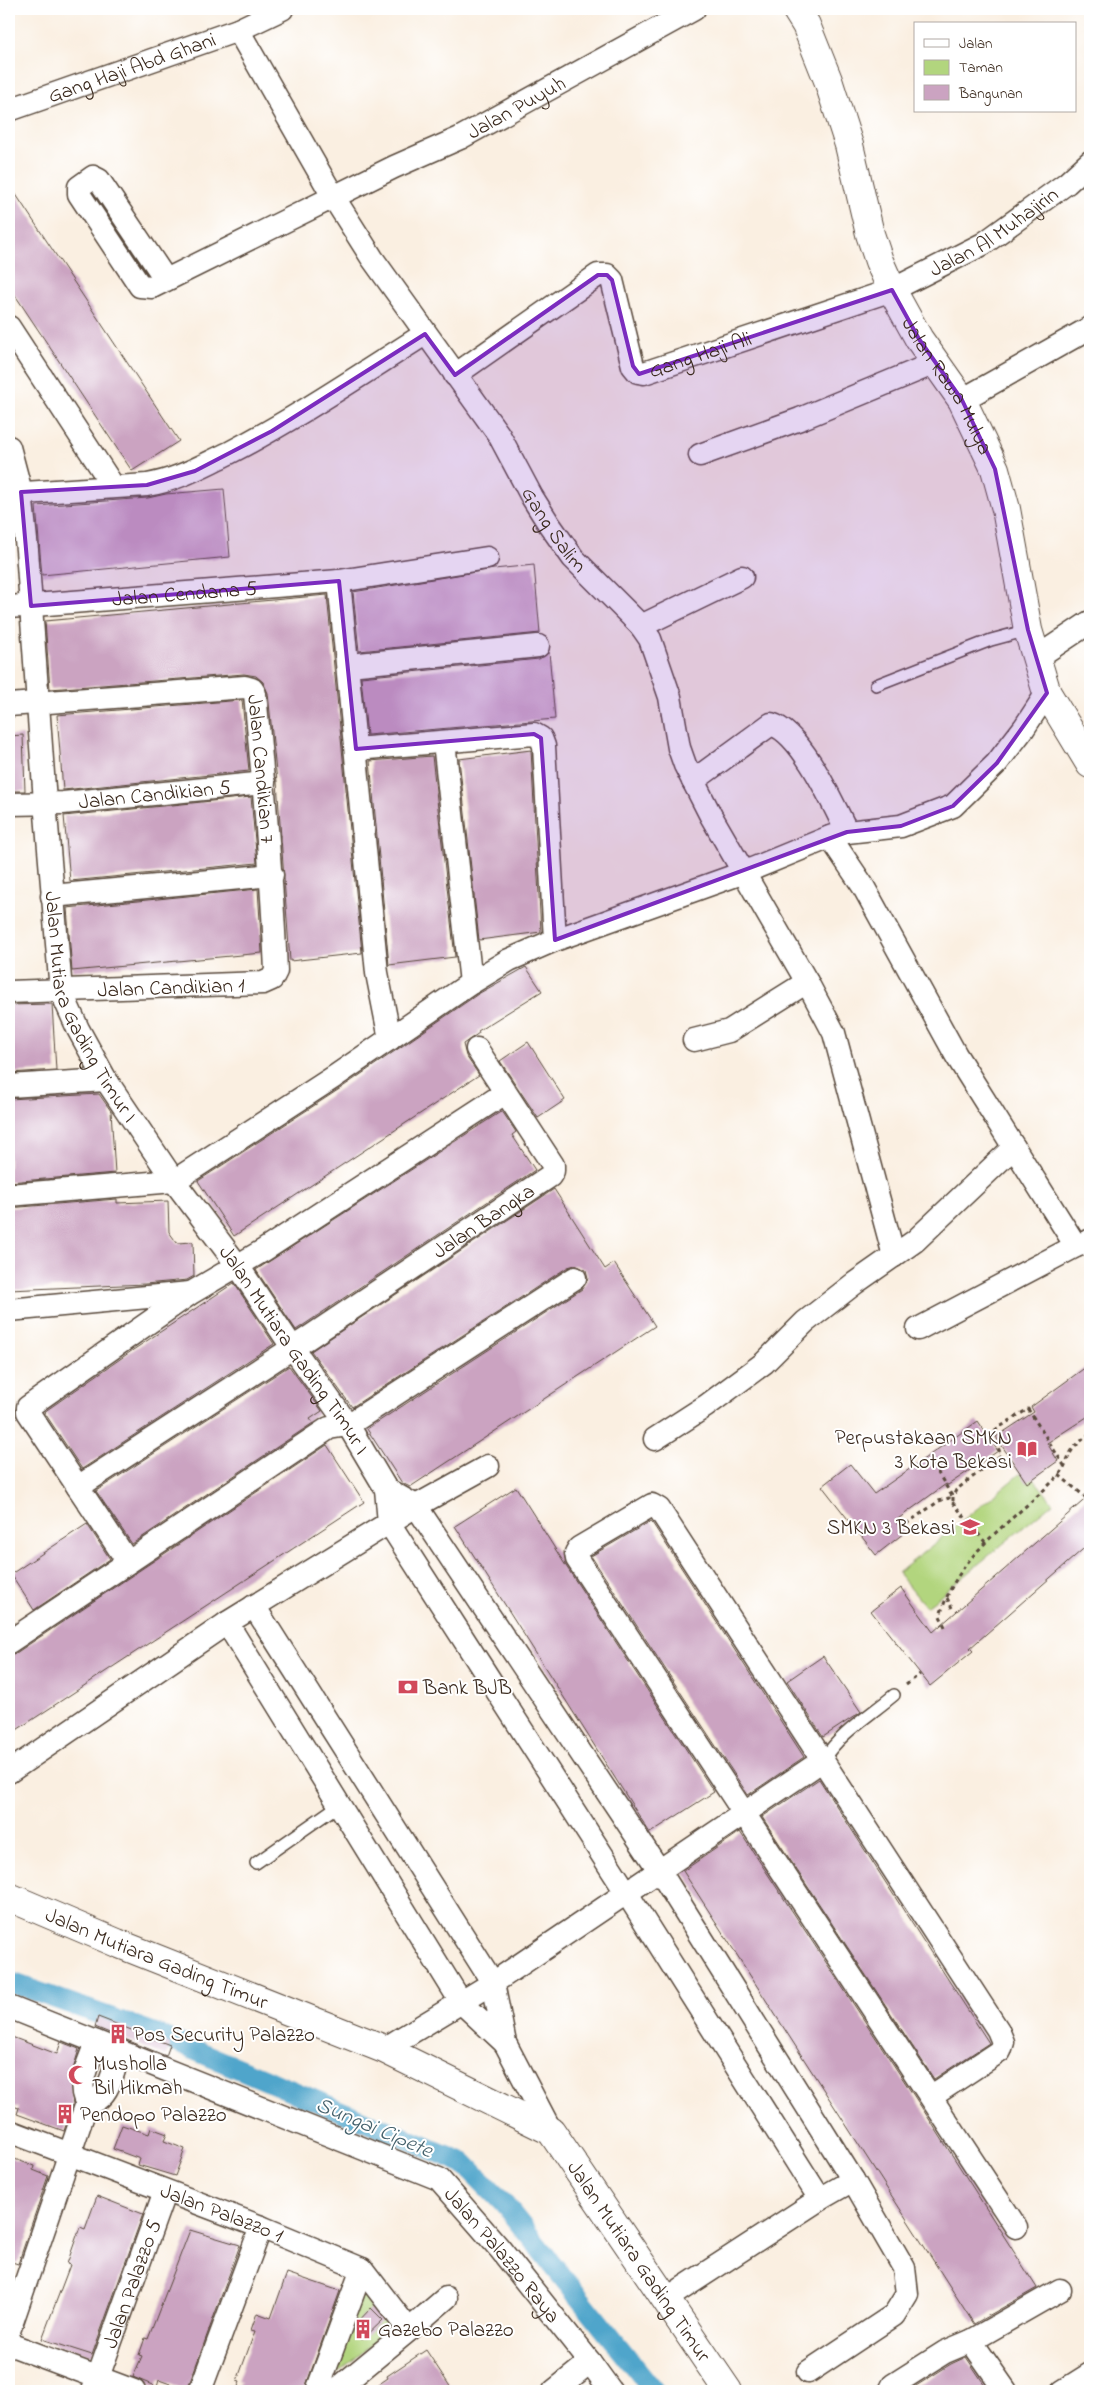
<svg xmlns="http://www.w3.org/2000/svg" width="1099" height="2400" viewBox="0 0 1099 2400" font-family="'Indie Flower',sans-serif">
<style>
.green{fill:#b2d57e;stroke:#76804e}
.lines{fill:none;stroke-linecap:round;stroke-linejoin:round}
.canal{stroke:#4fa5cb;stroke-width:21}
.building{fill:#cba3c1}
.lane-casing{stroke:#58483b;stroke-width:14}
.street-casing{stroke:#58483b;stroke-width:25}
.secondary-casing{stroke:#58483b;stroke-width:30}
.path{stroke:#58483b;stroke-width:3;stroke-dasharray:4 4;stroke-linecap:butt}
.lane{stroke:#fff;stroke-width:11}
.street{stroke:#fff;stroke-width:22}
.secondary{stroke:#fff;stroke-width:28}
.marked{fill:#7b2cbf;fill-opacity:0.2;stroke:#7b2cbf;stroke-width:4;stroke-linejoin:round}
.labels{text-anchor:middle;stroke-width:4;stroke-linejoin:round;paint-order:stroke}
.street-label{font-size:21px;fill:#3b2a1e;stroke:#fff}
.poi-label{font-size:21px;fill:#3b2a1e;stroke:#fff;text-anchor:start}
.water-label{font-size:22px;font-style:italic;fill:#44616c;stroke:#fff}
</style>
<rect width="100%" height="100%" fill="#fff"/>
<filter id="ink" filterUnits="userSpaceOnUse"><feTurbulence type="fractalNoise" baseFrequency=".02" numOctaves="2"/><feDisplacementMap in="SourceGraphic" scale="10" xChannelSelector="R" yChannelSelector="G"/><feConvolveMatrix kernelMatrix="1 2 1 2 8 2 1 2 1" color-interpolation-filters="sRGB"/></filter>
<filter id="wash" filterUnits="userSpaceOnUse"><feTurbulence type="fractalNoise" baseFrequency=".0096" numOctaves="4" result="noise"/><feDisplacementMap in="SourceGraphic" scale="20" xChannelSelector="R" yChannelSelector="G"/><feGaussianBlur stdDeviation="1.12" result="paint"/><feColorMatrix in="noise" values="0 0 0 0 0 0 0 0 0 0 0 0 0 0 0 0 0 1.4 0 .05"/><feComposite in="paint" operator="in"/></filter>
<g filter="url(#wash)">
<rect width="100%" height="100%" fill="#faefe1"/>
<path class="green" d="M1026,1469L1053,1503L926,1607L898,1573Z
M364,2285L396,2326L329,2379Z"/>
<g class="lines">
<path class="canal" d="M9,1982L159,2035L464,2163L503,2203L654,2391"/>
</g>
<g id="blocks">
<path class="building" d="M9,184L179,441L132,471L9,286Z
M224,489L230,557L42,575L36,506L148,498L166,494Z
M534,565L540,633L359,651L353,592L494,569Z
M327,595L362,953L290,961L277,782L268,693L263,682L256,676L244,674L50,689L45,621Z
M549,652L555,719L367,735L361,677L539,659Z
M242,700L249,771L63,790L57,715Z
M23,735L25,791H9V736Z
M531,750L541,932L479,940L459,759Z
M432,756L455,957L389,965L370,761Z
M251,797L257,863L70,881L64,816Z
M258,889L262,953L72,971L67,908Z
M526,967L542,991L478,1031L479,1033L463,1044L466,1056L479,1075L234,1236L198,1181L341,1088L478,994Z
M52,1004L56,1070L9,1073V1005Z
M528,1042L565,1100L538,1118L500,1061Z
M99,1094L111,1111L115,1173L9,1182V1099Z
M502,1111L516,1132L512,1135L535,1170L296,1330L256,1270Z
M554,1189L605,1269L614,1263L655,1326L410,1487L402,1483L367,1429L582,1289L588,1278L586,1270L575,1265L568,1267L352,1407L311,1351Z
M117,1199V1203L168,1201L169,1232L177,1243L193,1242L194,1276L187,1280L145,1284L9,1290V1208Z
M234,1283L274,1344L82,1469L44,1412L133,1350Z
M1090,1364V1415L1047,1443L1058,1461L1027,1483L996,1437L1034,1412L1031,1407Z
M289,1366L322,1411L310,1419L313,1423L132,1544L96,1491Z
M978,1421L998,1451L948,1485L946,1484L895,1521L904,1533L876,1555L822,1486L850,1464L874,1494Z
M327,1445L364,1502L9,1735V1655L16,1653Z
M516,1487L566,1566L714,1792L650,1833L455,1526Z
M1090,1495V1543L970,1648L973,1651L930,1686L871,1611L901,1588L933,1632Z
M651,1521L804,1757L748,1795L591,1556Z
M87,1524L110,1559L34,1610L11,1574Z
M823,1656L861,1712L823,1737L787,1681Z
M819,1779L989,2043L934,2079L762,1817Z
M740,1832L922,2108L1037,2288L974,2324L683,1871Z
M98,2017L170,2045L166,2056L95,2027Z
M9,2036L57,2054L61,2042L79,2049L70,2080L73,2104L64,2131L17,2114L19,2108L9,2105Z
M122,2125L149,2134L151,2128L167,2134L164,2141L185,2149L175,2176L138,2165L140,2159L113,2149Z
M9,2157L34,2166L33,2170L48,2176L18,2264L9,2261Z
M97,2196L143,2214L92,2355L42,2339L70,2265L67,2264L80,2227L85,2229Z
M190,2230L240,2245L187,2390L159,2380L157,2387L133,2377L142,2356L139,2355L145,2338L148,2339Z
M287,2273L340,2291L304,2391H236L240,2382L237,2381L255,2331L251,2330L257,2313L271,2318Z
M371,2308L383,2320L362,2340L353,2331L355,2325Z
M426,2350L453,2391H369L388,2378L387,2376Z
M966,2357L989,2391H908L951,2364Z"/>
</g>
</g>
<g filter="url(#ink)">
<use href="#blocks" fill-opacity="0" stroke="#58483b" stroke-width="1"/>
<g class="lines">
<defs>
<path id="lane" d="M876,685L991,640L1028,630
M823,1760C840,1733 869,1716 894,1695
M256,1863L339,1805"/>
<g id="street">
<path id="s1" d="M238,30L334,198L372,258L499,435L532,497L549,524L573,558L641,626L650,639L670,697L679,748L685,765L711,816L807,982L834,1033L894,1256"/>
<path id="s2" d="M9,110L238,30L282,9"/>
<path id="s3" d="M166,280L99,180L93,177L79,187V194L140,286L152,287L394,167L460,138L694,9"/>
<path d="M9,327L113,486"/>
<path id="s4" d="M455,375L598,275H607L612,280L633,366L638,372L644,373L892,290L983,244L1067,183L1090,162"/>
<path d="M962,400L1088,329"/>
<path id="s5" d="M9,447L21,492L27,550L45,802L61,991L78,1029L106,1080L174,1181L238,1266L292,1347L348,1425L386,1489L389,1523L626,1892L820,2199"/>
<path d="M700,455L800,419L935,363"/>
<path d="M9,494L147,485C178,480 201,466 229,453C297,418 360,375 425,334"/>
<path d="M339,581L377,973L390,1039"/>
<path id="s6" d="M9,607L339,581L487,558"/>
<path d="M641,626L742,577"/>
<path d="M1036,658L1090,622"/>
<path d="M349,665L538,646"/>
<path id="s7" d="M9,705L245,687L252,689L255,694C264,786 272,879 276,971L272,979L263,983L9,992"/>
<path d="M444,742L471,983"/>
<path d="M356,749L534,734L541,738L544,746L555,940"/>
<path d="M693,781L771,724C802,733 833,804 847,832"/>
<path id="s8" d="M9,804L63,803L264,783"/>
<path d="M830,837L863,886L956,1055L1076,1246"/>
<path d="M52,896L272,875"/>
<path d="M694,1040L729,1031L807,982"/>
<path d="M9,1086L106,1080"/>
<path d="M9,1195L174,1181L334,1077L471,983L509,960L555,940L745,872L830,837L847,832L901,826L953,806L997,763L1024,728L1047,693"/>
<path d="M9,1310L190,1293"/>
<path d="M918,1329L1076,1246L1089,1241"/>
<path d="M655,1439L706,1406L764,1363L805,1322L855,1283L915,1241L1014,1147"/>
<path id="s9" d="M78,1487L308,1338L550,1176L553,1171V1165L477,1049"/>
<path d="M386,1489L416,1506L659,1870L853,2180L904,2268L907,2294L894,2315L808,2372"/>
<path d="M128,1562L28,1412V1407L191,1293L264,1250L505,1093"/>
<path d="M254,1606L493,1983L505,2043L551,2131"/>
<path d="M227,1623L461,2002L505,2043"/>
<path d="M9,1642L329,1428L348,1425L575,1278"/>
<path d="M9,1772L227,1623L416,1506L488,1466"/>
<path id="s10" d="M9,2007L439,2179L500,2249L590,2362L611,2391"/>
<path d="M384,2049L493,1983L823,1760"/>
<path d="M932,2096L1000,2051L1003,2042L998,2030L659,1509L652,1505L579,1548L576,1553L577,1559L1016,2227"/>
<path d="M87,2103C110,2100 113,2070 120,2051"/>
<path d="M87,2103C75,2085 90,2061 96,2042"/>
<path id="s11" d="M9,2131L261,2227L362,2269L409,2330L335,2391"/>
<path d="M666,2299L820,2199L853,2180"/>
<path d="M409,2330L446,2298"/>
<path d="M9,2331L87,2103"/>
<path d="M971,2341L1006,2391"/>
<path d="M9,2344L134,2391"/>
<path id="s12" d="M93,2391L165,2191"/>
<path d="M200,2391L261,2227"/>
<path d="M317,2391L362,2269"/>
<path d="M554,2391L590,2362"/>
<path d="M890,2391L893,2385L945,2352L971,2341L1060,2290"/>
<path d="M1063,2391L1090,2374"/>
</g>
<g id="secondary">
<path id="s13" d="M796,9L806,25L828,80L849,145L870,234L879,261L892,290L919,339L962,400L995,469L1006,509L1028,630L1047,693L1090,764"/>
<path id="s14" d="M9,1897L117,1943L384,2049L551,2131L728,2391"/>
</g>
</defs>
<use href="#lane" class="lane-casing"/>
<use href="#street" class="street-casing"/>
<use href="#secondary" class="secondary-casing"/>
<path class="path" d="M929,1458L952,1496
M1059,1475L1090,1501
M953,1501V1496L956,1490L1001,1455L992,1432L1028,1409L1065,1467
M906,1524L939,1501L949,1498L985,1542
M947,1598L952,1608
M945,1627L940,1616C959,1550 1014,1522 1059,1475C1066,1467 1067,1457 1073,1449C1078,1443 1085,1438 1090,1433
M906,1685L920,1674"/>
<use href="#lane" class="lane"/>
<use href="#street" class="street"/>
<use href="#secondary" class="secondary"/>
</g>
</g>
<path class="marked" d="M598,275H607L612,280L633,366L639,374L892,290L919,339L962,400L995,469L1028,630L1047,693L997,763L953,806L901,826L847,832L555,940L541,738L534,734L356,749L339,581L31,606L21,492L147,485L195,471L272,431L425,334L455,375Z"/>
<defs>
<symbol id="library-bare" viewBox="-9 -9 18 18"><path d="M-6-4Q-3-5.5-.7-3.5V5Q-3 3-6 4ZM6-4Q3-5.5 .7-3.5V5Q3 3 6 4Z" fill="#d1495b" stroke="#fff" stroke-width="2.5" paint-order="stroke"/></symbol>
<symbol id="school-bare" viewBox="-9 -9 18 18"><path d="M0-5L7-2L0 1L-7-2ZM-4 1L0 2.5L4 1V4Q0 6-4 4Z" fill="#d1495b" stroke="#fff" stroke-width="2.5" paint-order="stroke"/></symbol>
<symbol id="bank-bare" viewBox="-9 -9 18 18"><path d="M-6-4H6V4H-6ZM0-2.3a2.3 2.3 0 1 0 0 4.6a2.3 2.3 0 1 0 0-4.6Z" fill="#d1495b" stroke="#fff" stroke-width="2.5" paint-order="stroke"/></symbol>
<symbol id="building-bare" viewBox="-9 -9 18 18"><path d="M-4-6H4V6H1V3H-1V6H-4ZM-2.5-4.3h1.7v1.8h-1.7ZM.8-4.3h1.7v1.8H.8ZM-2.5-1h1.7V.8h-1.7ZM.8-1h1.7V.8H.8Z" fill="#d1495b" stroke="#fff" stroke-width="2.5" paint-order="stroke"/></symbol>
<symbol id="mosque-bare" viewBox="-9 -9 18 18"><path d="M3.5-4.9A6 6 0 1 0 3.5 4.9A5 5 0 1 1 3.5-4.9Z" fill="#d1495b" stroke="#fff" stroke-width="2.5" paint-order="stroke"/></symbol>
</defs>
<g fill-rule="evenodd">
<use href="#library-bare" x="1013" y="1435" width="28" height="28"/>
<use href="#school-bare" x="956" y="1513" width="28" height="28"/>
<use href="#bank-bare" x="394" y="1673" width="28" height="28"/>
<use href="#building-bare" x="104" y="2020" width="28" height="28"/>
<use href="#mosque-bare" x="64" y="2061" width="28" height="28"/>
<use href="#building-bare" x="51" y="2100" width="28" height="28"/>
<use href="#building-bare" x="349" y="2315" width="28" height="28"/>
</g>
<g class="labels">
<g class="street-label">
<text dy="7" stroke="none"><textPath href="#s2" startOffset="130">Gang Haji Abd Ghani</textPath></text>
<text dy="7" stroke="none"><textPath href="#s3" startOffset="680">Jalan Puyuh</textPath></text>
<text dy="7" stroke="none"><textPath href="#s4" startOffset="672">Jalan Al Muhajirin</textPath></text>
<text dy="7" stroke="none"><textPath href="#s4" startOffset="352">Gang Haji Ali</textPath></text>
<text dy="7" stroke="none"><textPath href="#s13" startOffset="409">Jalan Rawa Mulya</textPath></text>
<text dy="7" stroke="none"><textPath href="#s1" startOffset="592">Gang Salim</textPath></text>
<text dy="7" stroke="none"><textPath href="#s6" startOffset="176">Jalan Cendana 5</textPath></text>
<text dy="7" stroke="none"><textPath href="#s7" startOffset="325">Jalan Candikian 7</textPath></text>
<text dy="7" stroke="none"><textPath href="#s8" startOffset="146">Jalan Candikian 5</textPath></text>
<text transform="translate(171 987) rotate(-2)" y="7">Jalan Candikian 1</text>
<text dy="7" stroke="none"><textPath href="#s5" startOffset="571">Jalan Mutiara Gading Timur I</textPath></text>
<text dy="7" stroke="none"><textPath href="#s9" startOffset="485">Jalan Bangka</textPath></text>
<text dy="7" stroke="none"><textPath href="#s5" startOffset="976">Jalan Mutiara Gading Timur I</textPath></text>
<text dy="7" stroke="none"><textPath href="#s14" startOffset="160">Jalan Mutiara Gading Timur</textPath></text>
<text dy="7" stroke="none"><textPath href="#s11" startOffset="228">Jalan Palazzo 1</textPath></text>
<text dy="7" stroke="none"><textPath href="#s10" startOffset="562">Jalan Palazzo Raya</textPath></text>
<text dy="7" stroke="none"><textPath href="#s14" startOffset="748">Jalan Mutiara Gading Timur</textPath></text>
<text dy="7" stroke="none"><textPath href="#s12" startOffset="114">Jalan Palazzo 5</textPath></text>
</g>
<g class="poi-label">
<text x="1012" y="1444" text-anchor="end">Perpustakaan SMKN<tspan x="1012" dy="24">3 Kota Bekasi</tspan></text>
<text x="955" y="1534" text-anchor="end">SMKN 3 Bekasi</text>
<text x="423" y="1694">Bank BJB</text>
<text x="133" y="2041">Pos Security Palazzo</text>
<text x="93" y="2070">Musholla<tspan x="93" dy="24">Bil Hikmah</tspan></text>
<text x="80" y="2121">Pendopo Palazzo</text>
<text x="378" y="2336">Gazebo Palazzo</text>
</g>
<g class="water-label">
<text transform="translate(375 2126) rotate(23)" y="8">Sungai Cipete</text>
</g>
</g>
<rect width="1099" height="2400" fill="none" stroke="#fff" stroke-width="30"/>
<rect x="914" y="22" width="162" height="90" fill="#ffffff" stroke="#b1aaa5"/>
<rect x="924" y="39" width="25" height="8" fill="#ffffff" stroke="#b1aaa5"/>
<text x="959" y="48" font-size="15" fill="#3b2a1e">Jalan</text>
<rect x="924" y="60" width="25" height="15" fill="#b2d57e" stroke="#b1aaa5"/>
<text x="959" y="72" font-size="15" fill="#3b2a1e">Taman</text>
<rect x="924" y="85" width="25" height="15" fill="#cba3c1" stroke="#b1aaa5"/>
<text x="959" y="98" font-size="15" fill="#3b2a1e">Bangunan</text>
</svg>
